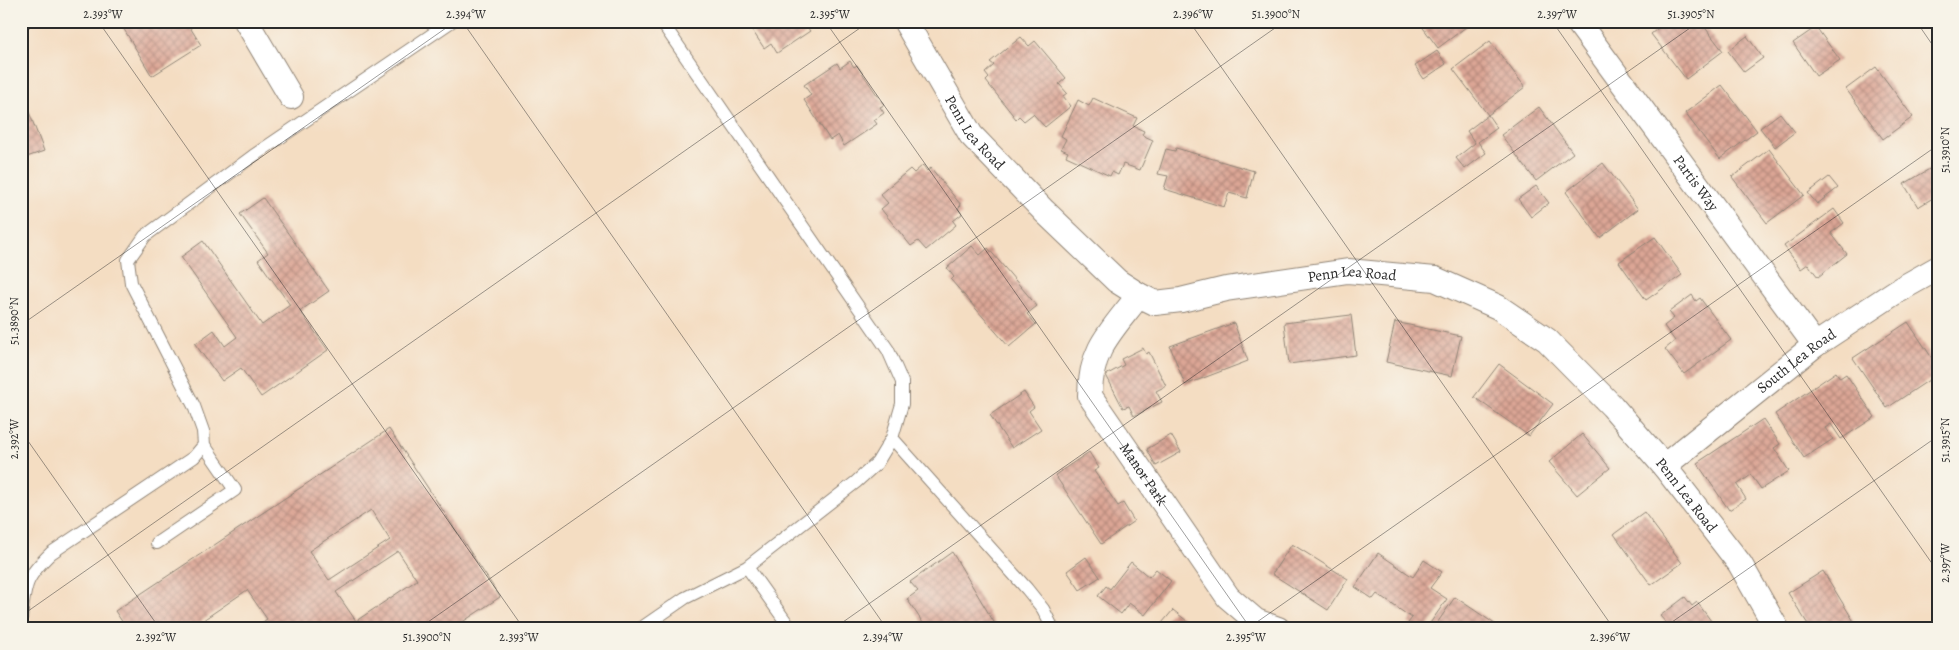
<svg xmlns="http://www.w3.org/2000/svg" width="1959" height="650" viewBox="0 0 1959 650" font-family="Alegreya,serif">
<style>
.building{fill:url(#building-cross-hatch);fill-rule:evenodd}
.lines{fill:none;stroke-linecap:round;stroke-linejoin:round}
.service-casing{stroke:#908476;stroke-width:14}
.minor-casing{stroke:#908476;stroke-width:26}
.service{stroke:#fff;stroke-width:12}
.minor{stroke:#fff;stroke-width:24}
.ticks{fill:none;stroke:#2b2b2b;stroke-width:1;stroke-opacity:0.45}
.labels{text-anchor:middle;stroke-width:4;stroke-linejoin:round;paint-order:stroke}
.street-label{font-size:15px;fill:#2b2b2b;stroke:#f7f3e8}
.neatline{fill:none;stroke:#2b2b2b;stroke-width:2}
.ticks-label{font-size:12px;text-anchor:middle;fill:#2b2b2b}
</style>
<defs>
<pattern id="building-cross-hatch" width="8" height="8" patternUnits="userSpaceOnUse" patternTransform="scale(1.25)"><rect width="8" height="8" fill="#dca695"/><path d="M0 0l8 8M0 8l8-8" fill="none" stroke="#b3877a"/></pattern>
</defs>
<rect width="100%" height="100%" fill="#f7f3e8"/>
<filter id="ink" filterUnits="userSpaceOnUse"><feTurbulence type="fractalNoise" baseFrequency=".02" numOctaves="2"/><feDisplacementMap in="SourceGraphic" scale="10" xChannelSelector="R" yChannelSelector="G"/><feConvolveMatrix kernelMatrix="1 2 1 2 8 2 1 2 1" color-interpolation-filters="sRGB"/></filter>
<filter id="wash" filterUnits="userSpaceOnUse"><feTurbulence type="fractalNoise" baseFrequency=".0096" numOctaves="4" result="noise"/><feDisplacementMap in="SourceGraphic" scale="20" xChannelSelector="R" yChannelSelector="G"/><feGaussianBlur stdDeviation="1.12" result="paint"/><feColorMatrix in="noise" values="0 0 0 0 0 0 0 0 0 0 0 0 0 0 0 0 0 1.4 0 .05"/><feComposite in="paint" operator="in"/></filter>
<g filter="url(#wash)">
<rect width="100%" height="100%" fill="#f4ddc2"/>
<g id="blocks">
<path class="building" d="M119,21H186L201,45L152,76Z
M746,21H816L807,27L810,31L777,53L771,43L764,48Z
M1418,21H1474L1438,48Z
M1667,21H1700L1723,51L1686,79L1651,34Z
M1816,27L1840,60L1816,76L1793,43Z
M1747,36L1763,58L1744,72L1728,51Z
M1021,37L1029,46L1035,41L1066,78L1059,84L1067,93L1063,96L1071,106L1045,127L1033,114L1024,121L1019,116L1016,119L986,81L989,78L985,73L994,65L990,62Z
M1490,41L1525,87L1488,115L1453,69Z
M1437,51L1446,64L1424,79L1415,66Z
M850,61L854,67L857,65L884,105L880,107L884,113L874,120L877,124L844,146L838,135L830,140L804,100L811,95L804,85L837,63L840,68Z
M1876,67L1913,117L1883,139L1846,89Z
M1722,85L1757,131L1720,159L1685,113Z
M1093,98L1137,118L1133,126L1144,131L1142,135L1153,140L1140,170L1123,164L1118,175L1112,172L1110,176L1066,156L1068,152L1061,149L1066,139L1061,136L1078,100L1089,106Z
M1539,107L1573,153L1536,181L1501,135Z
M29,112L44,151L21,159V115Z
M1780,113L1795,132L1775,147L1760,128Z
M1488,115L1497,128L1478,142L1486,153L1465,169L1456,158L1475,143L1467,131Z
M1176,148L1254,171L1247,198L1229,193L1224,207L1164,189L1168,176L1158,174L1166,149L1175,151Z
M1769,149L1804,195L1767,223L1732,177Z
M1603,163L1638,209L1600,238L1566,192Z
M1938,164V195L1918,207L1904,184Z
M923,165L927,171L931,168L961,205L958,208L962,214L953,221L956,225L926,250L918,241L911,246L881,209L888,203L880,194L910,169L914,173Z
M1829,177L1838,188L1817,204L1808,193Z
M1536,186L1549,203L1531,217L1518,199Z
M263,198L329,291L300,311L328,350L261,397L241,368L222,381L195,344L214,330L225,346L237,337L181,257L203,241L262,325L290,305L258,260L268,253L240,214Z
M1834,209L1844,223L1831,233L1847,254L1818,277L1808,264L1801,269L1784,246Z
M1655,237L1682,275L1646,300L1619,262Z
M972,246L980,255L988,248L1037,306L1027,314L1036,324L1009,347L951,280L954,277L947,268Z
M1692,295L1696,301L1700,298L1731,340L1684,374L1665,349L1675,341L1664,326L1674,318L1669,312Z
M1351,315L1356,355L1289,364L1284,323Z
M1395,322L1461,336L1452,376L1386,362Z
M1908,322L1938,367V374L1887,408L1853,358Z
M1234,323L1248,361L1185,385L1170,346Z
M1143,348L1146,354L1149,352L1166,386L1156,391L1162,402L1134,416L1129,406L1123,408L1106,375L1124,365L1121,359Z
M1499,364L1553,404L1529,436L1474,397Z
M1836,372L1840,378L1846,374L1875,417L1841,439L1831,424L1825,428L1833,439L1804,458L1775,414Z
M1024,392L1034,407L1029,411L1041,429L1012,448L990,415Z
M1763,419L1780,444L1774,448L1789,471L1761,489L1751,475L1737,485L1746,499L1729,510L1697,463Z
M389,429L500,597L452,629H253L267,619L247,590L193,627L194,629H127L115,611ZM371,510L390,540L329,580L309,551ZM398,551L417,580L356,621L336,592Z
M1582,434L1610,468L1577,495L1549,462Z
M1171,435L1181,452L1156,466L1147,449Z
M1089,452L1099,468L1094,471L1118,506L1123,503L1134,521L1101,544L1055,475Z
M1644,512L1682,563L1651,585L1614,534Z
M1292,544L1348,579L1328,610L1272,574Z
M952,552L998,629H927L907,599L918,591L910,582Z
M1378,553L1413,577L1424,560L1442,572L1430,588L1447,599L1426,629H1416L1408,623L1412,618L1377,594L1373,599L1355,587Z
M1086,557L1100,577L1080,590L1067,571Z
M1131,562L1149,577L1156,569L1171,581L1145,615L1129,603L1121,614L1098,596L1106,586L1110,589Z
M1823,571L1858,628L1857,629H1811L1788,593Z
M1455,597L1489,620L1502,629H1433Z
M1685,597L1692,606L1697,602L1717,629H1665L1664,627L1667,624L1660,616Z
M1173,610L1197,629H1157Z"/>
</g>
</g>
<g filter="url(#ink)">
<use href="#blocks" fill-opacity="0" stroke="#908476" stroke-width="1"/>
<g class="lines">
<defs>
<path id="service" d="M892,438L1027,589L1043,609L1053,629
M157,543L235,490L204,445
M747,567L791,629
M21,619C25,584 25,578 51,553L194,457L204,445L203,431L194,406L131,283L128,260L145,236L253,156L452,21
M640,629L685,598L747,567L856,482L877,463L892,438L902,404V382L888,350L661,21"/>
<g id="minor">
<path d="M246,21L291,97"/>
<path id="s1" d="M905,21L971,135L1044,211L1117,281L1139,295L1155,303L1181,300L1226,289L1348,271L1435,279L1498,307L1547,340L1612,406L1664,466L1740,564L1777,629"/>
<path id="s2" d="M1577,21L1815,345"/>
<path id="s3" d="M1139,295C1112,331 1090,348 1090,396L1228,597L1256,621L1278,629"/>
<path id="s4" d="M1664,466L1815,345L1897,291L1938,268"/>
</g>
</defs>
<use href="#service" class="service-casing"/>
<use href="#minor" class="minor-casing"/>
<use href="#service" class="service"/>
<use href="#minor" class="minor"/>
</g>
</g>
<path class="ticks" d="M98,21L524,629M462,21L887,629M825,21L1251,629M1189,21L1614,629M1552,21L1938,572M1916,21L1938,53M21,35L41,21M21,325L456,21M21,431L160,629M21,616L870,21M418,629L1285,21M833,629L1700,21M1247,629L1938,145M1662,629L1938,436"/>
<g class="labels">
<g class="street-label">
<text dy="5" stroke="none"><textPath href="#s1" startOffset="132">Penn Lea Road</textPath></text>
<text dy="5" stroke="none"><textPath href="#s2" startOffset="201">Partis Way</textPath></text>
<text dy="5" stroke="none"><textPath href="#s1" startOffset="582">Penn Lea Road</textPath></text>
<text dy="5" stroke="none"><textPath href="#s4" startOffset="169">South Lea Road</textPath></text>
<text dy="5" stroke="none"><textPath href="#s3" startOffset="210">Manor Park</textPath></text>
<text dy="5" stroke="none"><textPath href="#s1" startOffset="1002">Penn Lea Road</textPath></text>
</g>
</g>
<rect width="1959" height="650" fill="none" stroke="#f7f3e8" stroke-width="55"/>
<rect x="28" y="28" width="1904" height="594" class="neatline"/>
<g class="ticks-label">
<text x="103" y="18">2.393°W</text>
<text x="466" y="18">2.394°W</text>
<text x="830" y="18">2.395°W</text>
<text x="1193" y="18">2.396°W</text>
<text x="1276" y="18">51.3900°N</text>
<text x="1557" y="18">2.397°W</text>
<text x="1691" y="18">51.3905°N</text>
<text transform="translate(1945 150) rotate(-90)" y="4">51.3910°N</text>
<text transform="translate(14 321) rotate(-90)" y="4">51.3890°N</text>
<text transform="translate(14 439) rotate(-90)" y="4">2.392°W</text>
<text transform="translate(1945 440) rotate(-90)" y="4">51.3915°N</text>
<text transform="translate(1945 563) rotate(-90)" y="4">2.397°W</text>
<text x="156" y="641">2.392°W</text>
<text x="427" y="641">51.3900°N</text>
<text x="519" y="641">2.393°W</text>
<text x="883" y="641">2.394°W</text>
<text x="1246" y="641">2.395°W</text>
<text x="1610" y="641">2.396°W</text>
</g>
</svg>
